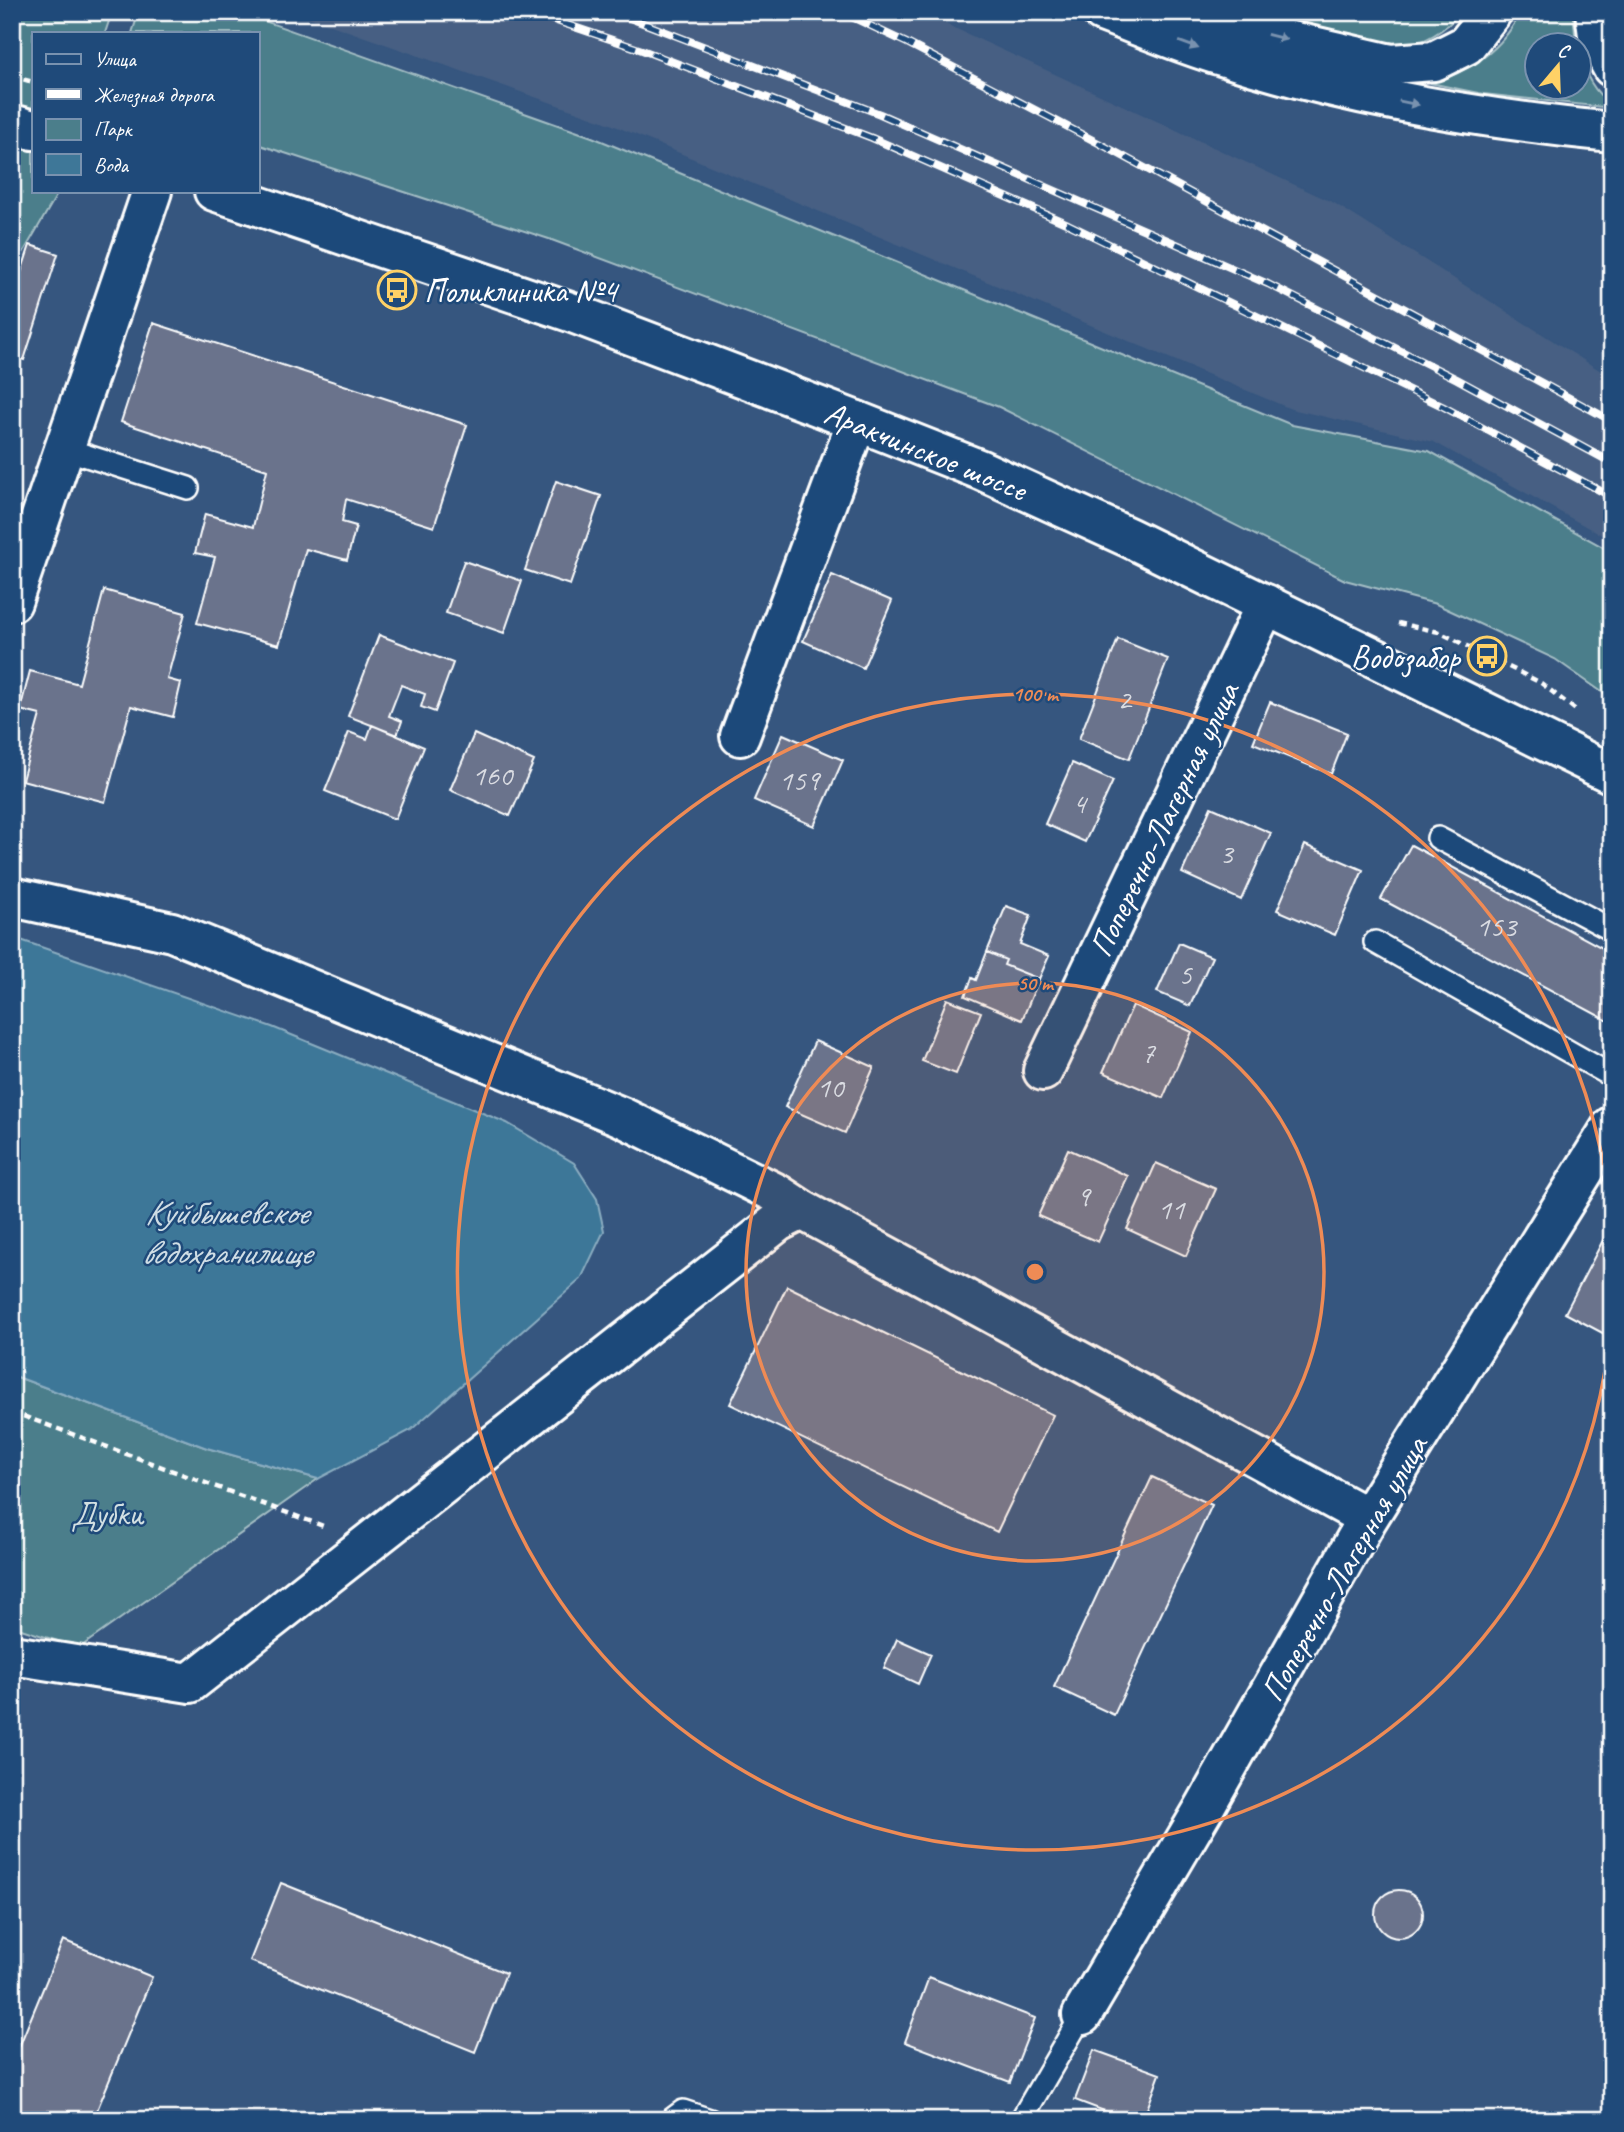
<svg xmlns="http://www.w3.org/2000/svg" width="1624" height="2132" viewBox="0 0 1624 2132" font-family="Caveat,sans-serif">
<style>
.built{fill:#465f83}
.green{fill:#4b7e8b;stroke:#a5bec5;stroke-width:2}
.water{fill:#3e7798;stroke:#8badc1;stroke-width:2}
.building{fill:#6b738c;stroke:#fff;stroke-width:2}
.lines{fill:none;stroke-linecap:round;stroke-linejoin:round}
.lane-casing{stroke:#fff;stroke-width:26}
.street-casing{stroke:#fff;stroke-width:44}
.secondary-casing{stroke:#fff;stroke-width:44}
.path{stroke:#fff;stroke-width:4.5;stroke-dasharray:7 5;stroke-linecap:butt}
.lane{stroke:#1f4a7a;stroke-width:21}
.street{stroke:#1f4a7a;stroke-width:38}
.secondary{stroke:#1f4a7a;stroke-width:38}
.rail-casing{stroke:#fff;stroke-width:8}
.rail{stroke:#1f4a7a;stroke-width:5;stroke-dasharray:16;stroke-linecap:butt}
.oneway{fill:#7992af}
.ring{fill:none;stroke:#ef8b55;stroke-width:3.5}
.labels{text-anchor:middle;stroke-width:5;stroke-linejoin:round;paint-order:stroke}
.number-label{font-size:30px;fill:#dadce2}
.poi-label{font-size:33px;fill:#fff;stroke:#1f4a7a;text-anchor:start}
.street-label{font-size:33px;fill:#fff;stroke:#1f4a7a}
.park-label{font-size:33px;fill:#d2dfe2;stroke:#1f4a7a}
.water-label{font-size:35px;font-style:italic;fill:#cfdde5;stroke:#1f4a7a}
.centre{fill:#ef8b55;stroke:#1f4a7a;stroke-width:3.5}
.ring-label{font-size:21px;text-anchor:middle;font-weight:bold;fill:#ef8b55;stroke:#1f4a7a;stroke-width:5;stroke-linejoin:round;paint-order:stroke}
</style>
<rect width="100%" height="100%" fill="#36567f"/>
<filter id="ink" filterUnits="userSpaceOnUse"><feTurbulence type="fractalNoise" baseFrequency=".0143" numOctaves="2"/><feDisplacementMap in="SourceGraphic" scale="14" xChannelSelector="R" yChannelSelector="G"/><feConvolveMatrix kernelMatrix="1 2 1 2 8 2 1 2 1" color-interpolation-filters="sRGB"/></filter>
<g filter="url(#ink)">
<path class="built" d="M294,12H920L1334,203L1612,378V541L1434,442L1291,409L603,121Z"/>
<path class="green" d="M12,12H112L105,33H33V191H59L12,272Z
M139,12H239L592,137L1292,425L1429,451L1612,552V699L1555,659L1436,604L1345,580L999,407L549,239L257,144V33H132Z
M1239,12H1460C1448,29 1421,46 1400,46C1352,46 1286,24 1239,12Z
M1520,12H1573L1576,45L1536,46V88H1578L1579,54C1586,75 1593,92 1612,105V108L1483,94L1430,83C1468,73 1504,49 1520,12Z
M12,1375L207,1448L318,1479L79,1648L12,1626Z"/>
<path class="water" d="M12,937L272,1027L507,1123L574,1163L597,1199L604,1231L581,1279L411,1430L318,1479L207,1448L12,1375Z"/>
<path class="building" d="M30,245L58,254L24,360L12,356V300Z
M153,323L467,425L434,527L346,499L342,522L356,526L347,560L306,549L279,645L197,623L215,557L195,553L205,514L253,527L267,470L121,422Z
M556,481L601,496L570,585L525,570Z
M464,561L522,581L504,633L446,613Z
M832,575L892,601L863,668L803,641Z
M104,590L185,613L167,679L181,683L173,717L131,706L105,802L22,780L40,715L20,710L30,671L79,684Z
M379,635L453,663L435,712L421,707L425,694L401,685L389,716L402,721L397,735L348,716Z
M1118,639L1168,659L1129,759L1079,739Z
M1270,702L1347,733L1331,774L1253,743Z
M372,725L424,747L395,819L325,791L349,732L367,739Z
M474,734L534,761L510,816L450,790Z
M783,734L843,760L814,826L754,800Z
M1072,763L1113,781L1085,842L1045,824Z
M1211,807L1271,833L1241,900L1182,873Z
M1305,845L1363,870L1335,935L1277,910Z
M1411,845L1612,953V1023L1381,899Z
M1006,906L1031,915L1020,944L1049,956L1039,979L1004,965L1006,960L987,952Z
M1179,943L1212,957L1190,1006L1157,992Z
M987,952L1006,960L1004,965L1039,979L1022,1020L965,996L972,978L976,980Z
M947,999L981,1012L956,1074L922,1061Z
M1133,1005L1192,1032L1163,1098L1103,1072Z
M815,1041L874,1067L845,1133L785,1107Z
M1068,1149L1128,1176L1098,1242L1038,1216Z
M1156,1163L1216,1189L1186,1256L1127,1229Z
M1612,1223V1338L1565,1313Z
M787,1286L1053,1415L997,1532L730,1404Z
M1152,1477L1212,1505L1114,1715L1054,1687Z
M897,1639L931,1654L918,1684L884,1668Z
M281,1883L506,1973L475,2052L250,1961Z
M1375 1914a24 24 0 1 1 48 0a24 24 0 1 1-48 0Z
M63,1940L152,1977L93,2120H12V2064Z
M929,1977L1035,2018L1010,2082L905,2042Z
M1094,2050L1160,2074L1143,2120H1128L1075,2100Z"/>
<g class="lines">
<defs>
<path id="lane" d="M65,449L188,488
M1438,838L1612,930
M1375,942L1612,1076
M671,2120L683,2111L710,2120
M1021,2120L1082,2015"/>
<path id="street" d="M12,602L152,191
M740,736L857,421
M12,897L172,932L622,1117L776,1193L802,1210L1368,1518
M1043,1071L1266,604
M12,1655L190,1683L778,1222L802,1210
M1082,2015L1203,1810L1368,1518L1612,1126"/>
<path id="secondary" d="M1102,12C1142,27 1181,44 1222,56C1348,97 1480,119 1612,132
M1188,12L1291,41L1391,64L1434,61L1466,45L1492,12
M1595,12L1599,43L1612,67
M12,124L33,130
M214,191L570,312L857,421L981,470L1130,538L1612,774"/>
</defs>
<use href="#lane" class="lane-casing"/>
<use href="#street" class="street-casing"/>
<use href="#secondary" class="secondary-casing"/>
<path class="path" d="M12,76L33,82
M1398,623L1439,632L1541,683L1577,711
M12,1412L326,1527"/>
<use href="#lane" class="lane"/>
<use href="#street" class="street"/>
<use href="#secondary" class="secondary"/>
<defs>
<path id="rail" d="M530,12L642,50L872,138L1068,224L1442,406L1612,497
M614,12L880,114L1268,284L1457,379L1612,463
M841,12L907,43L1108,148L1612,421"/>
</defs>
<use href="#rail" class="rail-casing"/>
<use href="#rail" class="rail"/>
</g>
<defs><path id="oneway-solid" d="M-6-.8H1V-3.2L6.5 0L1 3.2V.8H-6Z" transform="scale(1.75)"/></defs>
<g class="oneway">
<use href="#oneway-solid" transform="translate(1277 37) rotate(15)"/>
<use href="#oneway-solid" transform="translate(1189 45) rotate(20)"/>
<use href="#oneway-solid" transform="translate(1409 103) rotate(12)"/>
</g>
</g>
<circle cx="1035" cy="1272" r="289" fill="#ef8b55" fill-opacity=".12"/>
<g class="ring">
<circle cx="1035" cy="1272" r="289"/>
<path d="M1612 1312A578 578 0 1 1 1612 1232"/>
</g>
<defs>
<symbol id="bus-ring" viewBox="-11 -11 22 22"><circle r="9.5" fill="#1f4a7a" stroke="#ffd166" stroke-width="1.5"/><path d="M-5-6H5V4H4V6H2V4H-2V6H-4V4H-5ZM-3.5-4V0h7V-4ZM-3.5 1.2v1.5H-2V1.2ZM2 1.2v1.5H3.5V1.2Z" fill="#ffd166"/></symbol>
</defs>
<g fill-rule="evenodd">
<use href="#bus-ring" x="375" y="268" width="44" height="44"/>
<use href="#bus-ring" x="1465" y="634" width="44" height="44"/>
</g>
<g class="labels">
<g class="number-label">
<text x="1124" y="709">2</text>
<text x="492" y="785">160</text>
<text x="799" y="790">159</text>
<text x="1079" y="813">4</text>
<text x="1226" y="863">3</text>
<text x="1496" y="936">153</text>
<text x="1185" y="984">5</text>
<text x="1148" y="1062">7</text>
<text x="830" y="1097">10</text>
<text x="1083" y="1206">9</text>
<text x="1171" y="1219">11</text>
</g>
<g class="poi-label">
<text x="424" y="302">Поликлиника №4</text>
<text x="1460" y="668" text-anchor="end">Водозабор</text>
</g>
<g class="street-label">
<text transform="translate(926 450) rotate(22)" y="12">Аракчинское шоссе</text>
<text transform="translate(1163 819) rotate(-64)" y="12">Поперечно-Лагерная улица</text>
<text transform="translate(1343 1568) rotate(-60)" y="12">Поперечно-Лагерная улица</text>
</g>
<g class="park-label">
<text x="107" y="1525">Дубки</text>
</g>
<g class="water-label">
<text x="226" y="1224">Куйбышевское<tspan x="226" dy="40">водохранилище</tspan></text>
</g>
</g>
<circle cx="1035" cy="1272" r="10" class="centre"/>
<g class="ring-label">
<text x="1035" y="701">100 m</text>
<text x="1035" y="990">50 m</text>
</g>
<rect width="1624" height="2132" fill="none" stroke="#1f4a7a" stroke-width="42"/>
<rect x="21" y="21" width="1582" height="2090" fill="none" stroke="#fff" stroke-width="2.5" filter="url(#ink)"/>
<rect x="32" y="32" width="228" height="161" fill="#1f4a7a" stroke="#7992af" stroke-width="2"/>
<rect x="46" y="54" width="35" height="10" fill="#1f4a7a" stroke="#7992af" stroke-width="2"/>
<text x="94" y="66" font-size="21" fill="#ffffff">Улица</text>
<rect x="46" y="89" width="35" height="10" fill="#ffffff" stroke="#7992af" stroke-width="2"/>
<text x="94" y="102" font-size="21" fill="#ffffff">Железная дорога</text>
<rect x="46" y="119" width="35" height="21" fill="#4b7e8b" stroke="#7992af" stroke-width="2"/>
<text x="94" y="136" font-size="21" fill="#ffffff">Парк</text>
<rect x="46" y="154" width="35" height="21" fill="#3e7798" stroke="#7992af" stroke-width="2"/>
<text x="94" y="172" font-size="21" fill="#ffffff">Вода</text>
<g transform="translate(1558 66) rotate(19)"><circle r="33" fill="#1f4a7a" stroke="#7992af" stroke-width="2"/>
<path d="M0-5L12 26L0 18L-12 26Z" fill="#ffd166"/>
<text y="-10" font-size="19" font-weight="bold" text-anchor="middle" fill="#ffffff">С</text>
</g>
</svg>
